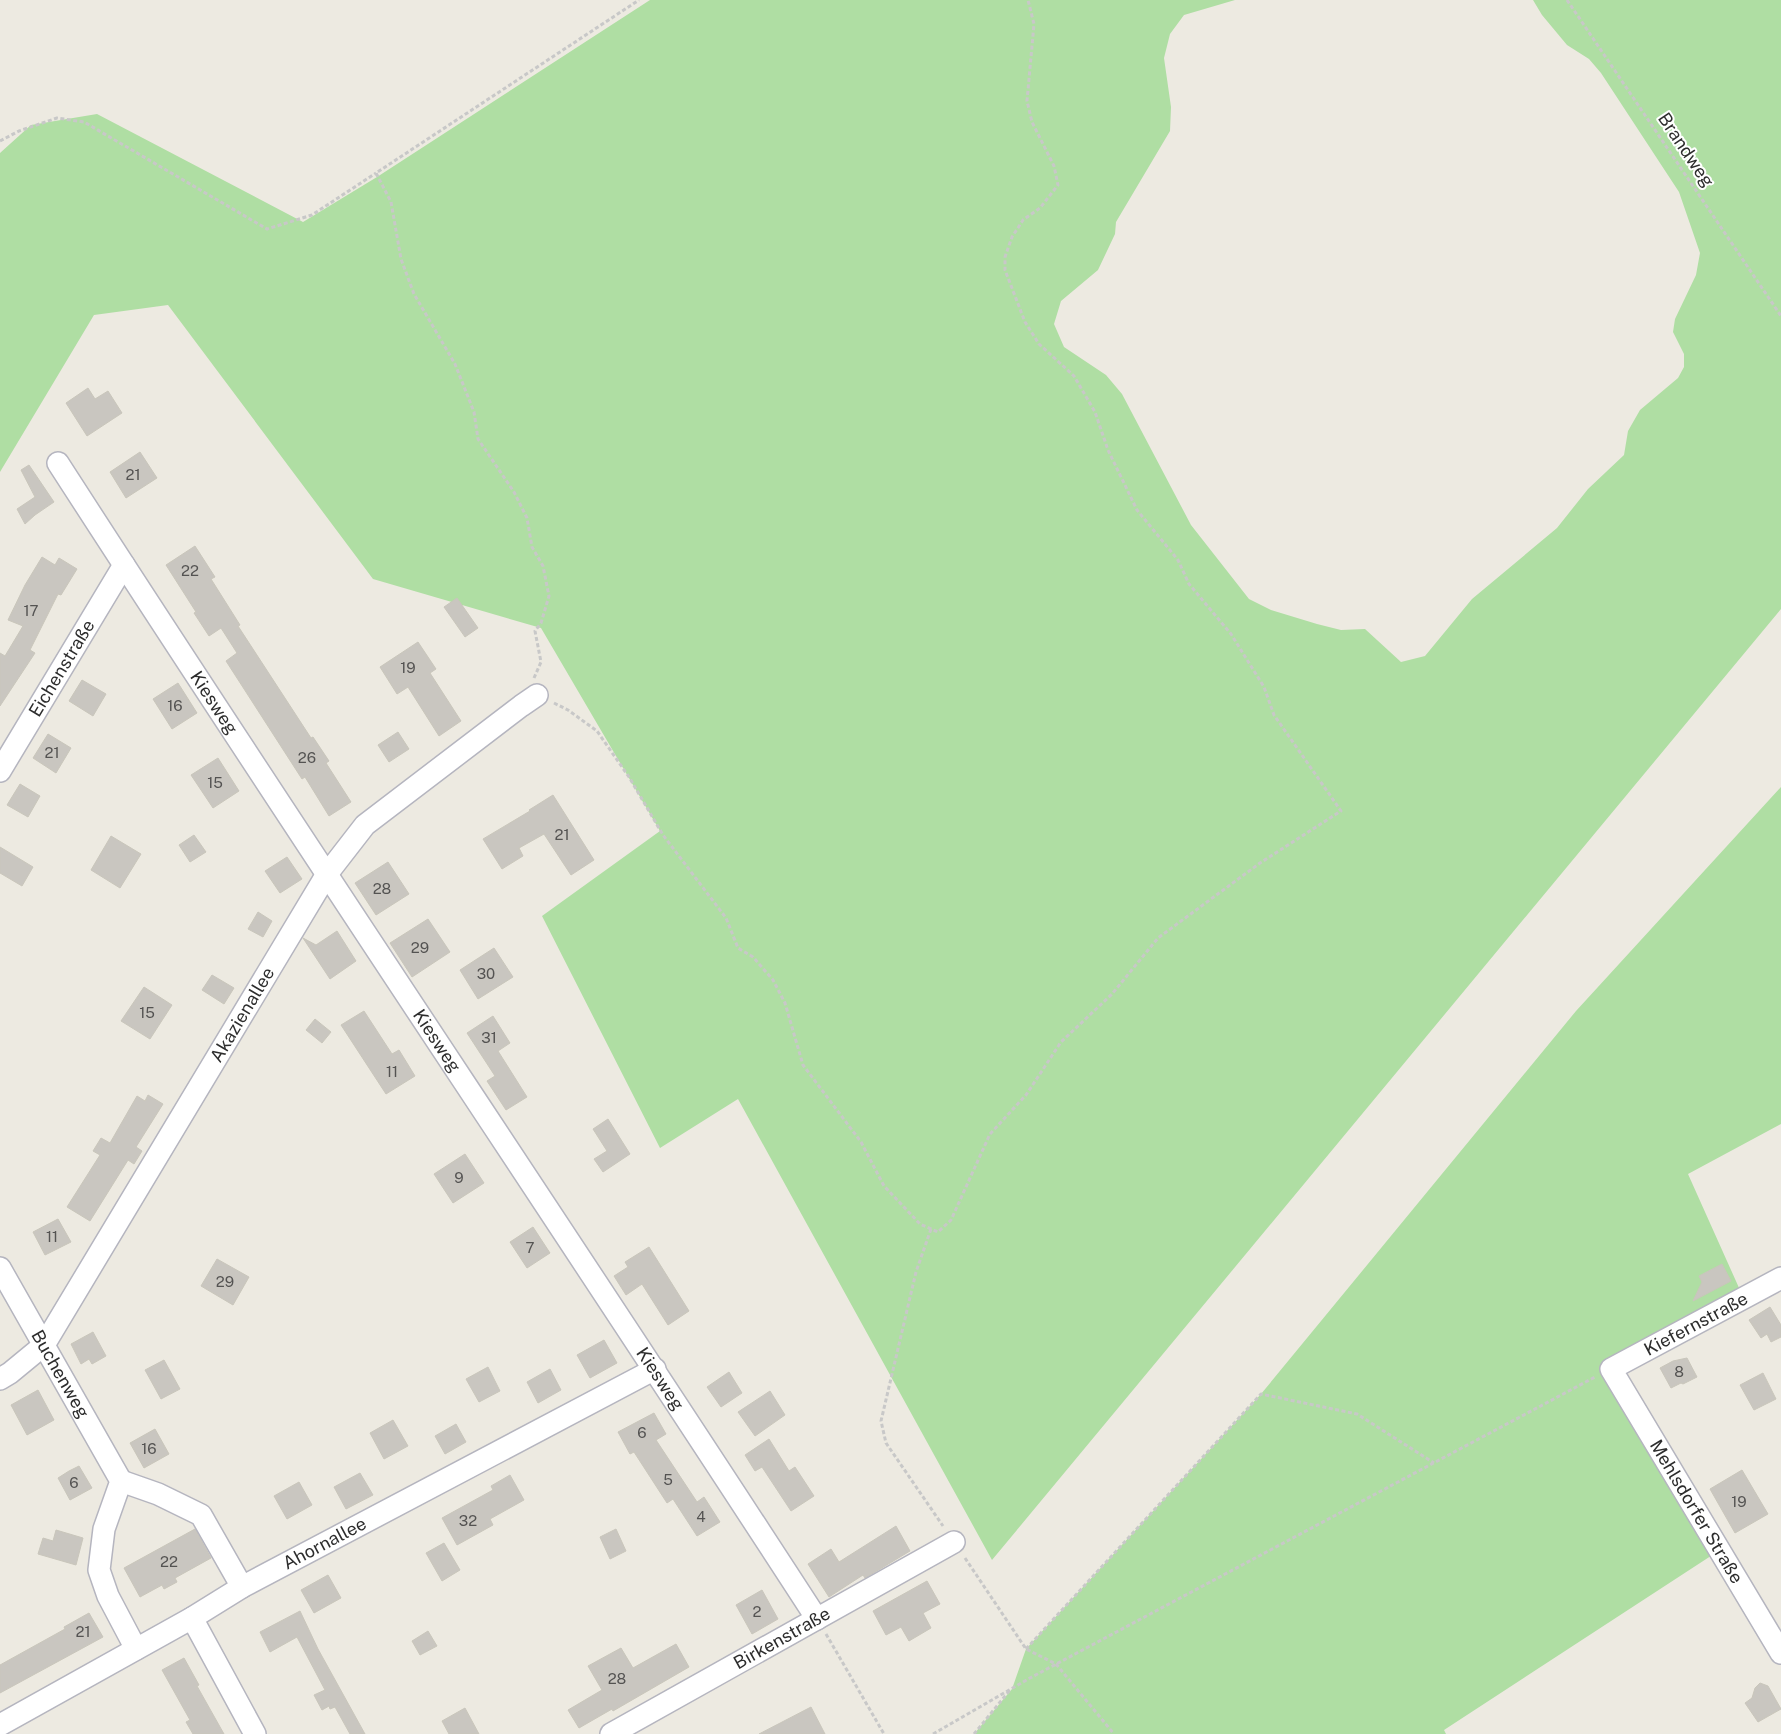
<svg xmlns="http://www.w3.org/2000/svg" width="1781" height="1734" viewBox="0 0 1781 1734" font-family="'Public Sans',sans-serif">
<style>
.green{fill:#afdea3}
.building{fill:#c9c6c0;stroke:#c9c6bb}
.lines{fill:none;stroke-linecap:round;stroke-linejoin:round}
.minor-casing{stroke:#b5b5bf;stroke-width:24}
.path{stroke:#c8c8c8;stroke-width:3;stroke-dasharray:4 2.5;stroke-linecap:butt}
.minor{stroke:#fff;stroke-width:21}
.labels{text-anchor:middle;stroke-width:4;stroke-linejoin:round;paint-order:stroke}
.number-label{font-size:15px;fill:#545352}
.street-label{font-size:18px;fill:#2d2d2d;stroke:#fff}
</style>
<rect width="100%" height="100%" fill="#edeae1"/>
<path class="green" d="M650,0H1235L1184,15L1170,34L1164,58L1171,107L1170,131L1116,222L1115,234L1098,270L1061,301L1054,324L1064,347L1106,375L1122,394L1191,525L1249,599L1271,610L1317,624L1341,630L1365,629L1401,662L1425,656L1472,599L1557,528L1588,489L1624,455L1628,431L1640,410L1678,378L1684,367V354L1673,332L1675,319L1696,275L1700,253L1679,192L1601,73L1589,59L1567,45L1542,15L1533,0H1781V609L992,1560L738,1099L660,1148L542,916L660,831L541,628L373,579L168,305L94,315L0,472V153L31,125L97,114L303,222L377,177Z
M1781,787V1124L1688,1174L1744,1299L1611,1369L1720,1550L1444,1730L1446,1734H974L1012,1689L1026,1649L1261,1394L1576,1011Z"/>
<path class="building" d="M88,388L95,399L108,391L122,413L87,436L66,403Z
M140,452L157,478L126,498L110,472Z
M29,465L54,502L35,515L25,524L17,509L35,497L21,470Z
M195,546L215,577L211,579L240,625L238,626L311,738L313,737L329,761L326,763L351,802L329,816L305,777L302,779L226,661L237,653L221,628L209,636L194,613L196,612L166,565Z
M42,557L55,565L59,558L77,569L61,595L58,594L30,650L35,653L0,706V653L5,656L23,626L8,620L25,585Z
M457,598L478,628L465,637L444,607Z
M418,642L436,669L430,673L461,721L439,736L408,687L397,694L380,667Z
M82,680L106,694L93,716L69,701Z
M178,683L197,713L172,729L153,699Z
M398,732L409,749L389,762L378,745Z
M48,734L71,748L56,773L33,758Z
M218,758L239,791L213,808L191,775Z
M20,784L40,796L28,817L7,805Z
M553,795L594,860L571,875L544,834L519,848L523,856L502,869L483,839L530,811L529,810Z
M194,835L206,852L190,862L179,845Z
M111,836L141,854L120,888L91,870Z
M0,847L33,867L22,886L0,873Z
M287,857L302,879L280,893L265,871Z
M388,862L409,894L376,915L355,883Z
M258,912L272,921L263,937L248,929Z
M428,919L450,952L412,977L390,943Z
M337,931L356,961L330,979L303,938L316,945Z
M494,948L513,977L478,999L460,970Z
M212,975L234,988L224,1004L202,990Z
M144,987L172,1005L150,1039L121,1021Z
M364,1011L392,1054L399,1050L415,1076L386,1094L341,1025Z
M493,1016L510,1043L498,1051L527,1097L506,1110L487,1081L495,1076L467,1033Z
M315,1019L331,1032L322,1043L306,1030Z
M148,1095L163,1104L136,1147L142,1151L134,1164L128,1160L90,1221L67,1207L100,1155L93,1151L101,1138L110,1143L137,1096L145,1101Z
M608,1119L630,1154L603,1172L594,1159L607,1151L593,1129Z
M465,1154L484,1183L453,1203L434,1174Z
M58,1219L71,1242L45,1255L33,1232Z
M533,1227L550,1253L527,1268L510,1242Z
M649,1247L689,1311L668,1325L642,1284L626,1295L614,1276L628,1267L625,1262Z
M217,1259L249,1277L233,1305L201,1286Z
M1722,1264L1731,1281L1693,1301L1702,1282L1699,1276Z
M1770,1307L1781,1325V1337L1771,1342L1767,1334L1761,1338L1749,1320Z
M93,1332L106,1356L92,1364L89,1359L81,1364L71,1344Z
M604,1340L617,1363L590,1378L577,1355Z
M1687,1358L1697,1377L1683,1384L1681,1383L1671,1388L1660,1368L1673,1361Z
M164,1360L180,1389L161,1399L145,1370Z
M488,1367L500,1391L479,1402L466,1379Z
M550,1369L561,1390L538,1403L527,1382Z
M729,1372L742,1393L721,1407L707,1387Z
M1763,1373L1776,1399L1754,1410L1740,1385Z
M38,1390L54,1420L27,1435L11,1405Z
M770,1391L785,1415L755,1436L738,1412Z
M654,1413L666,1434L656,1440L697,1502L704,1497L720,1522L697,1536L673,1499L667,1503L634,1452L630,1454L618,1432Z
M393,1420L408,1446L384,1459L370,1433Z
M456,1424L466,1442L445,1454L435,1436Z
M155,1429L169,1454L144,1468L130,1443Z
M769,1439L789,1471L795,1467L814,1496L791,1511L762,1467L755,1471L745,1455Z
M79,1466L92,1488L70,1500L58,1478L69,1471Z
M1742,1470L1768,1514L1735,1533L1710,1489Z
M360,1473L373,1495L346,1509L334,1487Z
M510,1475L524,1500L490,1519L493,1525L457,1545L442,1518L493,1490L491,1486Z
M299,1482L312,1505L287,1519L274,1496Z
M896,1526L910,1551L865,1578L863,1575L829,1597L808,1564L831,1549L839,1562Z
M195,1529L211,1558L175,1578L177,1582L164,1589L162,1585L140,1597L124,1568Z
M616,1529L626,1551L610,1559L600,1537Z
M56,1530L83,1538L76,1565L38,1554L43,1538L53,1541Z
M444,1543L460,1570L442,1581L426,1553Z
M328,1575L341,1598L314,1613L301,1590Z
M927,1581L940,1604L923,1613L931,1628L909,1641L901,1627L886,1635L873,1611Z
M762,1590L778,1619L752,1634L736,1605Z
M300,1611L318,1649L365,1734H350L335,1707L330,1709L329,1706L322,1710L314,1695L325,1690L297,1637L270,1652L260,1632Z
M89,1613L103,1637L0,1693V1665L65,1629L64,1627Z
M428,1631L437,1646L420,1655L412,1641Z
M676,1644L689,1667L613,1711L612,1709L579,1728L568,1710L602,1690L588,1666L621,1648L633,1668Z
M184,1658L199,1685L197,1686L224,1734H193L186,1722L190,1720L162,1670Z
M1760,1683L1768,1686L1781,1709L1758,1722L1745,1703L1752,1698L1755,1688Z
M811,1707L825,1734H759Z
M465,1708L479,1734H449L442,1721Z"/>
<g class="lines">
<defs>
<g id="minor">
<path id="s1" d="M58,463C308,851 566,1232 817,1619"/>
<path id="s2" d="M0,771L124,565"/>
<path id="s3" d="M0,1268L121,1481L104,1529L99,1570L108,1596L136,1649"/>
<path id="s4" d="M1781,1278L1611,1369L1781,1653"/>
<path id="s5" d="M0,1379L10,1373L44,1345L327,874L365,825L521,706L537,695"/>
<path d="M121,1481L158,1494L201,1515L242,1587"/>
<path d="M192,1618L255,1734"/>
<path id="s6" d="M0,1725L192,1618L242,1587L655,1369"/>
<path id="s7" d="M611,1734L954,1542"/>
</g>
</defs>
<use href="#minor" class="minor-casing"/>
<path class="path" d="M1567,0L1781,316
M0,141L19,131L57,118L84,122L267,229L312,215L376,173
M534,678L541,662L535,631L541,623L549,596L543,566L532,547L527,518L514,492L478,439L474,412L455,364L414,294L401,259L391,202L376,173L639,0
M554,703L568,710L597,731L629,777L663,835L726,918L738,948L753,957L773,980L785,1003L803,1065L861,1142L884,1186L920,1224L938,1232L951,1220L990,1134L1026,1095L1061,1042L1112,994L1158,938L1260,863L1341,811L1274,715L1264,687L1231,634L1189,584L1178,560L1137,510L1108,450L1095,412L1074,376L1039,344L1025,322L1005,270V257L1012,237L1023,220L1040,208L1058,185L1054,166L1032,122L1027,101L1034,24L1028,0
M931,1229L916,1272L881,1421L886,1443L943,1526
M965,1558L1026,1649L1056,1664L1114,1734
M826,1634L884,1734
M1026,1649L1261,1394L1357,1414L1434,1463
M933,1734L1030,1678L1595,1377
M974,1734L1010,1690"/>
<use href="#minor" class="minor"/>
</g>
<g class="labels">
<g class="number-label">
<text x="133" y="480">21</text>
<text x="190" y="576">22</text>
<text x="31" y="616">17</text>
<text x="408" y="673">19</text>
<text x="175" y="711">16</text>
<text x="52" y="758">21</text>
<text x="307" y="763">26</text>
<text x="215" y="788">15</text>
<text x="562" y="840">21</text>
<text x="382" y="894">28</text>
<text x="420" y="953">29</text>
<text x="486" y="979">30</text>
<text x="147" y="1018">15</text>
<text x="489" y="1043">31</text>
<text x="392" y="1077">11</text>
<text x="459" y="1183">9</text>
<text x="52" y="1242">11</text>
<text x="530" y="1253">7</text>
<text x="225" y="1287">29</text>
<text x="1679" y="1377">8</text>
<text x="642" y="1438">6</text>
<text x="149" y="1454">16</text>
<text x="668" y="1485">5</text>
<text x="74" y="1488">6</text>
<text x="1739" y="1507">19</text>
<text x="701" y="1522">4</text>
<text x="468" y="1526">32</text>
<text x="169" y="1567">22</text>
<text x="757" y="1617">2</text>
<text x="83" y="1637">21</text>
<text x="617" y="1684">28</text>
</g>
<g class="street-label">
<text transform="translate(1686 150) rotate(56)" y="6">Brandweg</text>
<text dy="6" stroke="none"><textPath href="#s2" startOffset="120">Eichenstraße</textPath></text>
<text dy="6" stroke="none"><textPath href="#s1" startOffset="286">Kiesweg</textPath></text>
<text dy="6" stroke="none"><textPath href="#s5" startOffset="441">Akazienallee</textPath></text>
<text dy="6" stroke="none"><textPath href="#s1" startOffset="691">Kiesweg</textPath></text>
<text transform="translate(1696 1324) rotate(-28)" y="6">Kiefernstraße</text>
<text dy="6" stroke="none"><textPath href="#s3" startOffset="122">Buchenweg</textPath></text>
<text dy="6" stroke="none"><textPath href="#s1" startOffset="1096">Kiesweg</textPath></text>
<text dy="6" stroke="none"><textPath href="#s4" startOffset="359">Mehlsdorfer Straße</textPath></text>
<text dy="6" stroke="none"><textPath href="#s6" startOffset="372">Ahornallee</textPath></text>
<text dy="6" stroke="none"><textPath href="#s7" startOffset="196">Birkenstraße</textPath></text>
</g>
</g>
</svg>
